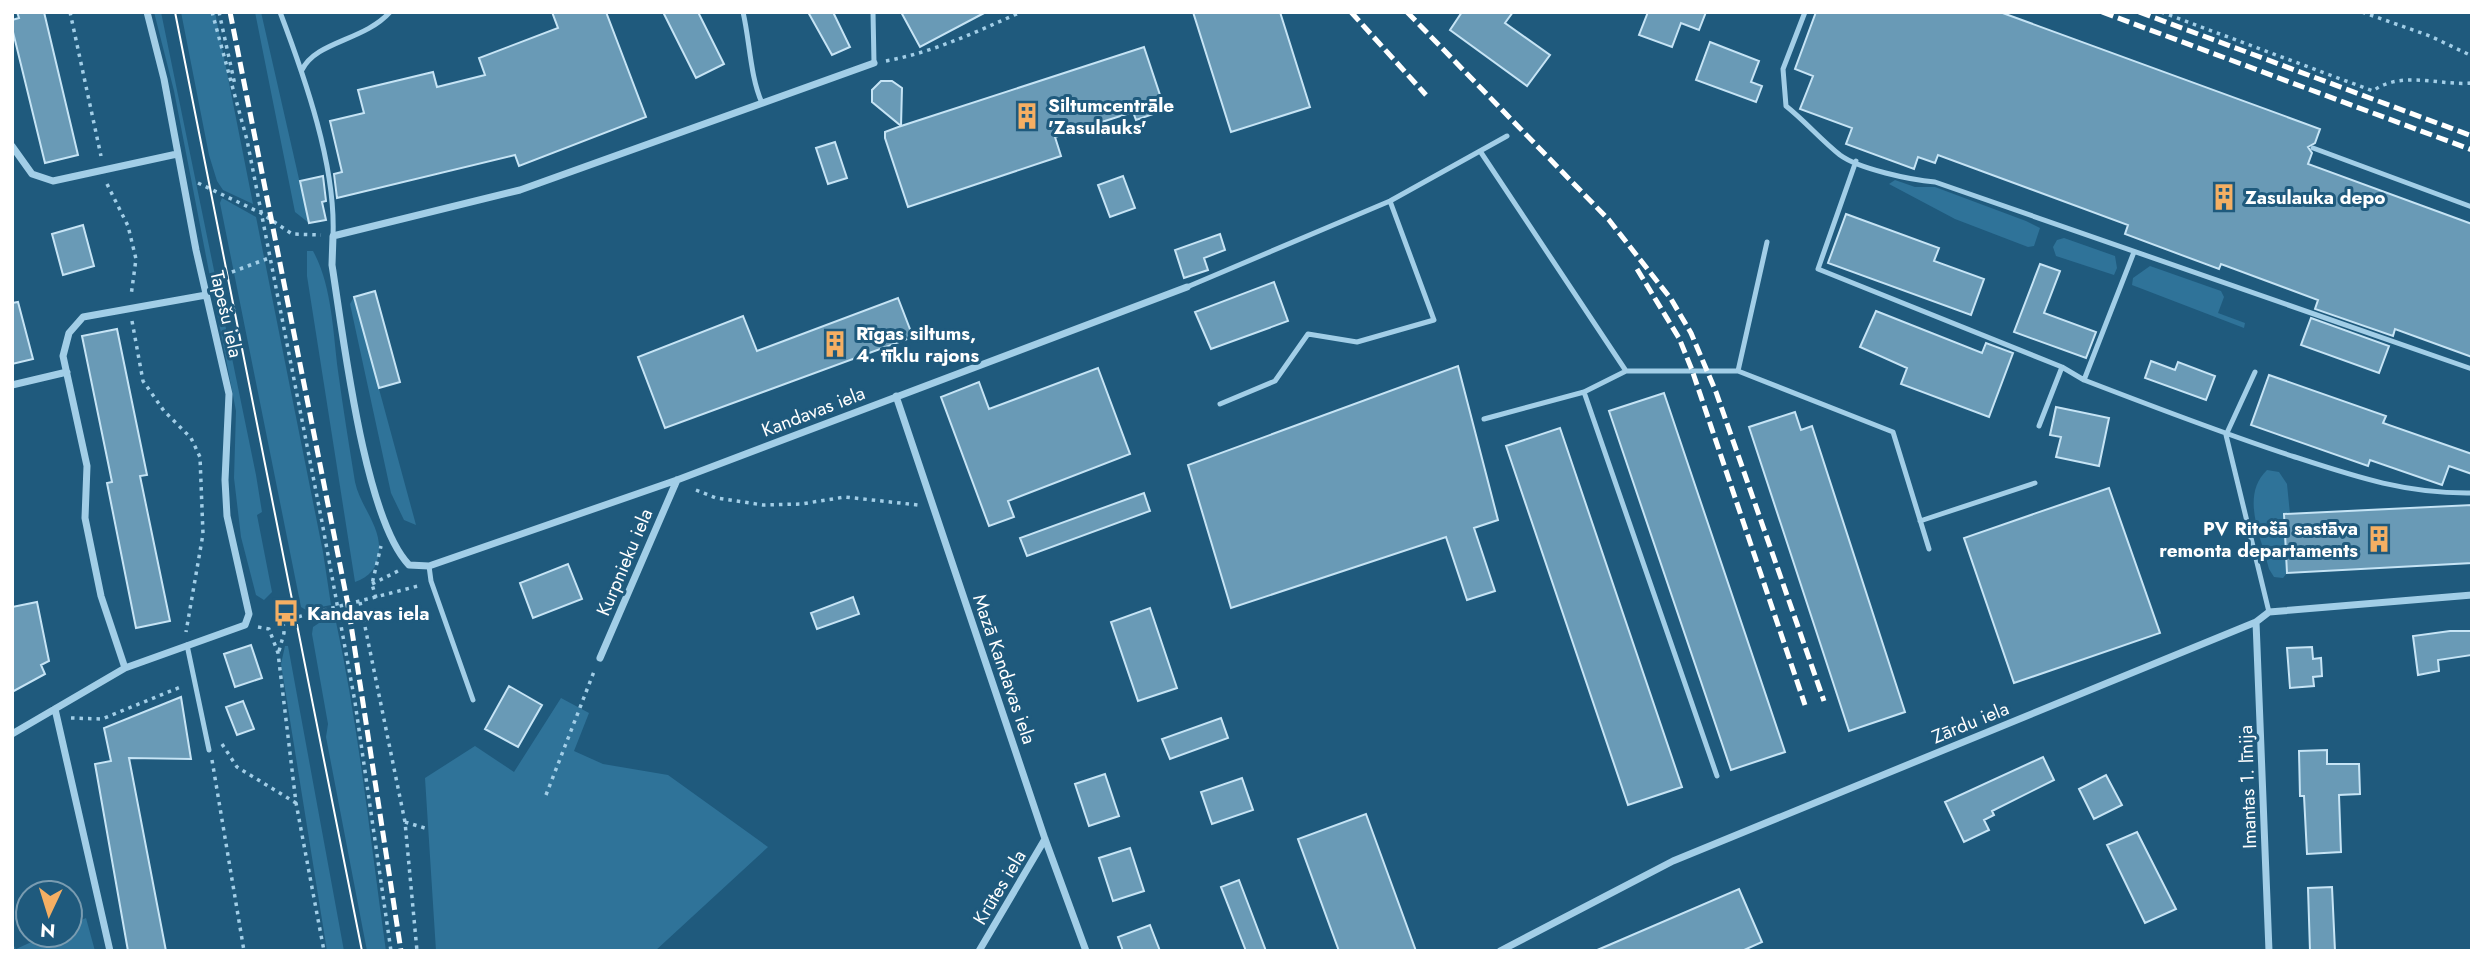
<svg xmlns="http://www.w3.org/2000/svg" width="2484" height="963" viewBox="0 0 2484 963" font-family="Jost,sans-serif">
<style>
.green{fill:#2f7399}
.building{fill:#699ab6;stroke:#c6e4f5;stroke-width:2}
.lines{fill:none;stroke-linecap:round;stroke-linejoin:round}
.path{stroke:#a2cee7;stroke-width:3.5;stroke-dasharray:3.5 5;stroke-linecap:butt}
.service{stroke:#a2cee7;stroke-width:5}
.minor{stroke:#a2cee7;stroke-width:7}
.tram{stroke:#fff;stroke-width:2}
.rail{stroke:#fff;stroke-width:5;stroke-dasharray:12 5;stroke-linecap:butt}
.labels{text-anchor:middle;stroke-width:6;stroke-linejoin:round;paint-order:stroke}
.poi-label{font-size:19px;font-weight:bold;fill:#fff;stroke:#1f5a7d;text-anchor:start}
.street-label{font-size:19px;fill:#fff;stroke:#1f5a7d}
</style>
<rect width="100%" height="100%" fill="#1f5a7d"/>
<path class="green" d="M154,12H161L256,475L262,512L257,515L272,592L264,600L256,595L241,537L234,478L236,411L174,91Z
M181,12H215L253,204L223,190L217,181L209,155Z
M255,12H261L309,223L295,212Z
M1895,180L1915,187H1935L2026,221L2040,228L2034,246L2028,247L1955,219L1889,184Z
M222,198L256,217L323,552L331,605L306,610L301,607L220,203Z
M2064,238L2115,256L2117,268L2114,275L2056,256L2053,247L2057,240Z
M307,251H313C332,285 333,333 338,371C343,408 349,445 355,482C360,506 381,526 379,551C378,568 369,577 355,582L307,276Z
M2150,266L2221,291L2224,297L2218,313L2245,323L2244,328L2132,285L2133,278Z
M354,297L416,525L404,520L391,493L350,304Z
M2267,470L2279,472L2287,484L2290,514H2284L2287,573L2283,578L2274,577L2269,569C2261,536 2240,496 2267,470Z
M331,615L335,617C359,727 370,839 386,951H367L326,737L328,724L312,634L313,627Z
M285,646H288L344,951H327L281,664Z
M561,698L589,713L574,751L603,764L668,775L768,847L655,951H436L425,778L475,746L514,772Z
M86,918L95,951H12V943L16,949L47,935H70V925Z"/>
<path class="building" d="M17,12H44L78,155L45,163L12,28V20L19,18Z
M552,12H606L646,117L519,166L515,155L337,198L334,174L342,172L330,121L364,113L358,90L433,72L437,87L485,75L479,58L558,28Z
M663,12H698L724,64L696,78Z
M808,12H833L850,47L832,55Z
M901,12H986L920,47Z
M1193,12H1280L1310,107L1231,132Z
M1462,12H1513L1505,23L1550,55L1527,86L1450,30Z
M1648,12H1706L1699,30L1681,23L1672,47L1639,35Z
M1816,12H2000L2320,129L2315,143L2308,147L2312,153L2308,164L2472,224V357L2395,329L2393,336L2315,309L2318,300L2221,264L2219,269L2125,234L2128,225L1938,155L1935,163L1918,157L1914,169L1846,144L1852,128L1800,109L1813,76L1795,69Z
M1710,42L1759,61L1751,82L1762,86L1756,102L1696,80Z
M1144,47L1165,110L1136,120L1133,112L1055,137L1061,156L908,207L885,138V132L901,126L872,102V90L881,81H892L902,88L901,126Z
M835,142L847,178L828,184L816,148Z
M323,176L326,201L322,202L326,220L309,223L300,181Z
M1123,176L1135,208L1110,217L1098,185Z
M1846,214L1939,248L1934,261L1984,279L1971,315L1828,263Z
M83,225L94,266L63,275L52,234Z
M1220,234L1225,250L1204,258L1208,270L1184,278L1175,250Z
M2040,264L2060,271L2044,313L2096,332L2086,358L2014,332Z
M1274,282L1288,321L1211,349L1195,312Z
M375,291L400,382L379,388L354,297Z
M898,298L913,337L665,428L638,357L743,316L757,351Z
M18,302L33,359L12,364V303Z
M1876,311L1982,353L1986,343L2013,353L1989,417L1901,384L1907,368L1860,347Z
M2311,318L2389,346L2379,373L2301,345Z
M117,329L147,475L140,476L170,621L136,628L107,483L112,482L82,336Z
M2151,361L2175,370L2178,362L2215,376L2206,400L2145,378Z
M1458,366L1498,520L1474,528L1495,591L1467,600L1446,537L1231,608L1188,465Z
M1098,368L1130,454L1008,501L1014,517L989,526L941,397L979,382L989,409Z
M2269,375L2386,416L2383,423L2472,454V474L2449,466L2442,485L2370,460L2368,466L2251,425Z
M1664,393L1785,752L1731,770L1609,411Z
M2056,407L2109,418L2099,466L2056,457L2061,437L2050,435Z
M1795,412L1801,430L1812,426L1905,712L1849,731L1749,427Z
M1560,428L1682,787L1628,805L1506,446Z
M2109,488L2160,633L2014,683L1964,538Z
M1144,493L1150,511L1027,556L1020,538Z
M2472,505V563L2287,573L2284,514Z
M568,564L582,599L533,618L520,583Z
M853,597L859,614L817,629L811,613Z
M37,602L49,661L41,665L45,674L12,692V607Z
M1150,608L1177,688L1138,701L1111,622Z
M2450,631H2472V655L2438,660L2439,671L2418,675L2413,636Z
M251,645L262,678L235,687L224,654Z
M2312,647L2313,659L2321,658L2322,676L2313,677L2314,686L2290,688L2287,648Z
M509,686L542,705L518,747L485,729Z
M181,697L191,759L129,758L166,951H128L95,764L111,761L104,728Z
M243,701L254,729L237,735L226,707Z
M1221,718L1228,738L1170,759L1162,739Z
M2327,750V764H2359L2360,794L2339,795L2341,852L2307,854L2304,796H2300L2299,751Z
M2043,757L2054,780L1992,811L1994,815L1984,820L1989,830L1964,842L1945,802Z
M1105,774L1119,816L1089,826L1075,784Z
M2106,775L2122,805L2094,819L2079,789Z
M1242,778L1253,810L1212,824L1201,792Z
M1366,814L1416,951H1339L1298,839Z
M2137,832L2176,909L2145,923L2107,845Z
M1130,848L1144,891L1113,901L1099,858Z
M1239,880L1266,951H1246L1221,887Z
M2332,887L2335,951H2310L2308,888Z
M1739,889L1762,942L1742,951H1595Z
M1150,925L1160,951H1123L1118,937Z"/>
<g class="lines">
<path class="path" d="M70,12L101,156
M212,12L247,140L322,522L355,702L391,951
M219,12L235,85
M2161,12L2373,91C2401,70 2441,86 2472,83
M2362,12L2430,36L2472,56
M886,61C934,52 976,32 1021,12
M198,183L261,213L292,234L321,235
M107,184L128,226L136,259L131,296
M216,278L269,258
M132,321L143,381L164,411L191,438L200,457L203,534L186,632
M696,490L716,498L763,505L801,504L845,497L918,505
M372,584L398,571
M376,598L372,584L381,546
M360,602L405,822L417,951
M282,621L418,586
M258,627L269,629L278,653L296,803L324,951
M279,651L284,633L283,621
M71,718L102,719L183,686
M222,744L237,767L296,803
M212,760L244,951
M546,795L595,669
M405,822L428,829"/>
<path class="service" d="M280,12C305,78 336,166 333,236
M743,12C750,42 750,76 762,103
M873,12L874,63
M1805,12L1783,69L1786,106C1805,121 1821,140 1840,155C1859,169 1911,180 1935,182L2472,369
M302,70C316,41 364,41 390,12
M2313,148L2472,207
M1480,151L1626,371L1584,392L1484,419
M1856,161L1818,269L2062,367L2084,380L2134,252
M1187,287L1390,201L1507,136
M1626,371H1738L1767,242
M1738,371L1893,432L1929,549
M2255,372L2226,435L2269,612
M2084,380C2154,407 2224,434 2295,457C2356,477 2407,494 2472,493
M1584,392L1717,776
M1220,404L1275,381L1308,334L1357,342L1434,320L1390,201
M2039,426L2062,367
M1920,521L2035,483
M429,566L431,581L473,700
M187,645L209,750"/>
<path class="minor" d="M874,63L520,190L333,236L332,265C343,334 364,518 409,565L429,566L677,480L1187,287
M12,146L32,174L53,181L177,154
M12,385L67,372
M896,396L1045,839L1086,951
M2256,622L2269,951
M600,658L677,480
M125,668L101,596L85,518L87,466L63,356L69,333L83,317L206,295
M55,709L110,951
M12,734L125,668L245,625L249,614L227,516L225,480L229,394L196,250L164,79L147,12
M979,951L1045,839
M1500,951L1673,861L2256,622L2269,612L2472,595"/>
<path class="tram" d="M175,12L362,951"/>
<path class="rail" d="M230,12L348,605L401,951
M1351,12L1426,95
M1407,12L1609,220L1671,299L1691,333L1716,392L1824,701
M2102,12L2472,150
M2139,12L2472,136
M1637,269L1679,338L1692,370L1805,705"/>
</g>
<defs>
<symbol id="building-bare" viewBox="-9 -9 18 18"><path d="M-4-6H4V6H1V3H-1V6H-4ZM-2.5-4.3h1.7v1.8h-1.7ZM.8-4.3h1.7v1.8H.8ZM-2.5-1h1.7V.8h-1.7ZM.8-1h1.7V.8H.8Z" fill="#f5af63" stroke="#1f5a7d" stroke-width="2.5" paint-order="stroke"/></symbol>
<symbol id="bus-bare" viewBox="-9 -9 18 18"><path d="M-5-6H5V4H4V6H2V4H-2V6H-4V4H-5ZM-3.5-4V0h7V-4ZM-3.5 1.2v1.5H-2V1.2ZM2 1.2v1.5H3.5V1.2Z" fill="#f5af63" stroke="#1f5a7d" stroke-width="2.5" paint-order="stroke"/></symbol>
</defs>
<g fill-rule="evenodd">
<use href="#building-bare" x="1008" y="97" width="38" height="38"/>
<use href="#building-bare" x="2205" y="178" width="38" height="38"/>
<use href="#building-bare" x="816" y="325" width="38" height="38"/>
<use href="#building-bare" x="2360" y="520" width="38" height="38"/>
<use href="#bus-bare" x="267" y="594" width="38" height="38"/>
</g>
<g class="labels">
<g class="poi-label">
<text x="1048" y="112">Siltumcentrāle<tspan x="1048" dy="22">'Zasulauks'</tspan></text>
<text x="2245" y="204">Zasulauka depo</text>
<text x="856" y="340">Rīgas siltums,<tspan x="856" dy="22">4. tīklu rajons</tspan></text>
<text x="2358" y="535" text-anchor="end">PV Ritošā sastāva<tspan x="2358" dy="22">remonta departaments</tspan></text>
<text x="307" y="620">Kandavas iela</text>
</g>
<g class="street-label">
<text transform="translate(227 314) rotate(77)" y="7">Tapešu iela</text>
<text transform="translate(813 411) rotate(-21)" y="7">Kandavas iela</text>
<text transform="translate(624 562) rotate(-67)" y="7">Kurpnieku iela</text>
<text transform="translate(1005 669) rotate(71)" y="7">Mazā Kandavas iela</text>
<text transform="translate(1970 722) rotate(-22)" y="7">Zārdu iela</text>
<text transform="translate(2247 787) rotate(-92)" y="7">Imantas 1. līnija</text>
<text transform="translate(999 887) rotate(-59)" y="7">Krūtes iela</text>
</g>
</g>
<rect width="2484" height="963" fill="none" stroke="#ffffff" stroke-width="28"/>
<g transform="translate(49 914) rotate(184)"><circle r="33" fill="#1f5a7d" stroke="#799cb1" stroke-width="2"/>
<path d="M0-5L12 26L0 18L-12 26Z" fill="#f5af63"/>
<text y="-10" font-size="19" font-weight="bold" text-anchor="middle" fill="#ffffff">N</text>
</g>
</svg>
